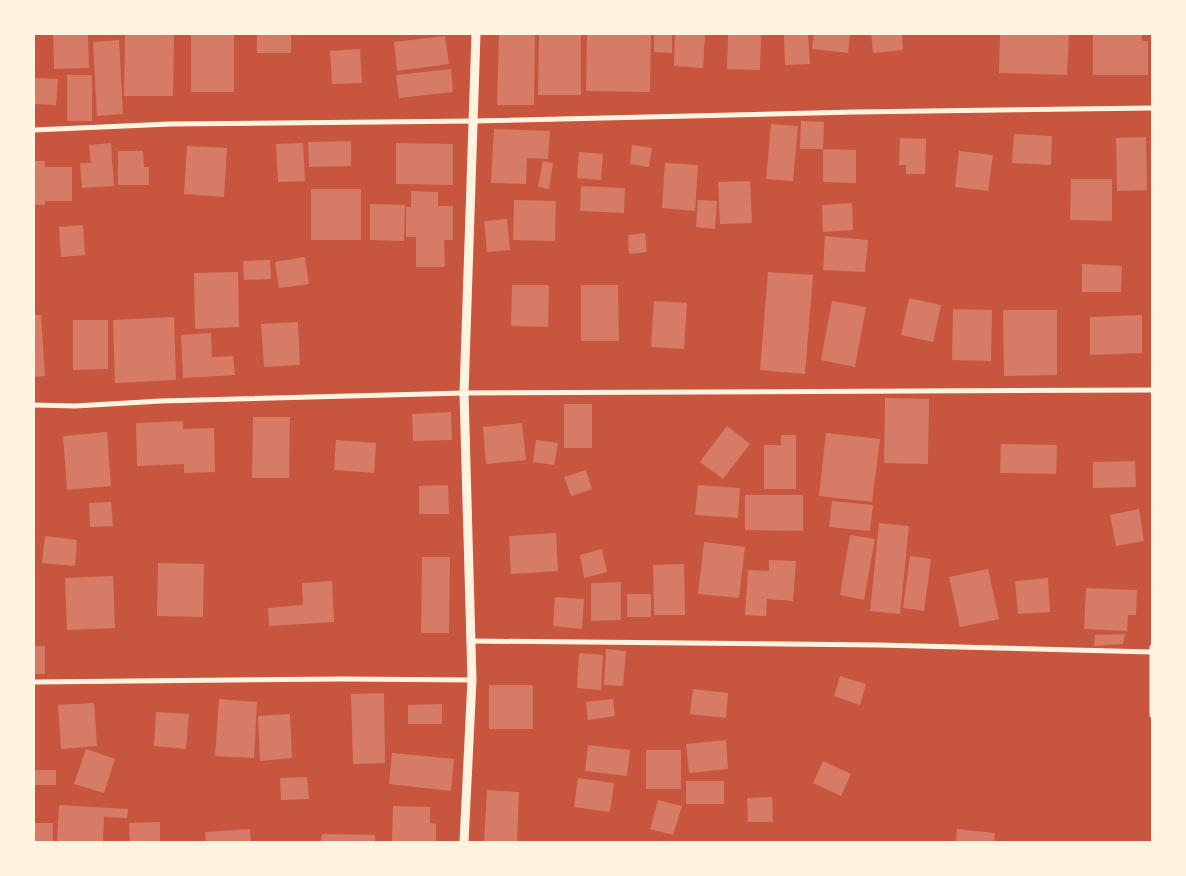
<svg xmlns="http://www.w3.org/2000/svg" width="1186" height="876" viewBox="0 0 1186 876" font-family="Raleway,sans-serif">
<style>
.building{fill:#d67c66}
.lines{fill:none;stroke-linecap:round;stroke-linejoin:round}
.minor{stroke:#fff3e0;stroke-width:5}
.tertiary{stroke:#fff3e0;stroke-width:9}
</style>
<rect width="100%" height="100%" fill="#c8553d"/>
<path class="building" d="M53,34H88L89,68L54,69Z
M125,34H174L173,96H124Z
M191,34H234V92H191Z
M257,34H291V53H257Z
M499,34H535L534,105H497Z
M539,34H581V95H538Z
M587,34H651L650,92L586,91Z
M654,34H672V53L654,52Z
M675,34H705L703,68L674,66Z
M728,34H761L760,70L727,69Z
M784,34H808L810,64L785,65Z
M814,34H850L848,53L812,49Z
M871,34H902L903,50L873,53Z
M1000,34H1069L1067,75L999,73Z
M1093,34H1142V41H1148V75H1093Z
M445,36L449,64L397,71L394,42Z
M119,40L123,114L97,116L93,42Z
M360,49L362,83L332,84L330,51Z
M451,69L453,92L399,98L396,75Z
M67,75H92V121H67Z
M34,78L58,79L56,105L34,104Z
M801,121L824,122L823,149H800Z
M771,124L798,126L793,181L766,179Z
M494,129L550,131L548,159L527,158L526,184L491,183Z
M1014,134L1052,136L1051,165L1012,163Z
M1146,137L1147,190L1117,191L1116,138Z
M900,138L926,139L925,174H906V165H899Z
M351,141V166L309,167L308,142Z
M111,143L114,186L82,188L80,163H91L89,145Z
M303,143L305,181L278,182L276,144Z
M396,143L453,144V185L396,184Z
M632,145L652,148L649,167L630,164Z
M187,146L227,148L224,197L184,194Z
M823,149L856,150V183L823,182Z
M118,151H143L144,167H149V185H118Z
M959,151L993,155L988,191L955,187Z
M579,152L603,154L601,180L577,178Z
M34,161H45V167H72V201H45V205H34Z
M543,161L553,163L549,189L538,187Z
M665,163L698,165L695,211L662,208Z
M1071,179H1112V221L1070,220Z
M750,181L752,223L720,224L718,182Z
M581,186L625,188L624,213L580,211Z
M311,189H361V240H311Z
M411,191L438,192V206H453V240H444L445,267H416V237H406V207H411Z
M514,200L556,201L555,241L513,240Z
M698,200L717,201L715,229L696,227Z
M852,203L853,230L823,232L822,205Z
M370,204L405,205L404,241L370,240Z
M507,219L510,250L487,252L484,221Z
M83,225L85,255L61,257L59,227Z
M645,233L647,252L629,254L628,235Z
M825,236L868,240L865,272L823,270Z
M305,257L309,284L279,288L275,262Z
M270,260L271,279L244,280L243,261Z
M1082,264L1122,266L1121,292H1082Z
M238,272L239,327L195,329L194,273Z
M768,272L813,275L805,374L760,370Z
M512,285H549L548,327L511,326Z
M581,285H618L619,341H581Z
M909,298L941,305L933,342L901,335Z
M654,301L687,303L684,349L651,347Z
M832,301L866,307L855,367L821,360Z
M953,309L992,310L991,361L952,360Z
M1003,310H1057V375L1004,376Z
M34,315H41L45,376L34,377Z
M1142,315V353L1090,355V317Z
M174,317L176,380L115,383L113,320Z
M73,320H108V369L73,370Z
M298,322L300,365L264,367L261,324Z
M211,333L212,357L233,356L235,375L183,378L181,335Z
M885,398L929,399L928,464L884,463Z
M564,404H592V448H564Z
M451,412L452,440L413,441L412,414Z
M253,417H290L289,478H252Z
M183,421V429L214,428L215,472L184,473V464L137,466L136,423Z
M522,423L526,460L486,464L483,427Z
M727,426L750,444L723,479L700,462Z
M107,432L111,486L67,490L63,436Z
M826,433L880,439L872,502L819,496Z
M781,435H796V489H764V445H781Z
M336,440L376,443L374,473L334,470Z
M536,440L558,443L554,465L533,462Z
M1001,444L1057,445L1056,474L1000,473Z
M1135,461L1136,487L1093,488V462Z
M586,470L592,489L571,496L564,477Z
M448,485L449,514H419V486Z
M698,485L740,488L738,518L695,515Z
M745,495H803V531L745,530Z
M832,501L873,505L870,531L829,527Z
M111,502L113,526L90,527L89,503Z
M1139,509L1144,541L1116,546L1110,515Z
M879,523L909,526L900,614L870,611Z
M556,533L558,571L511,574L509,536Z
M850,535L875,539L864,600L840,595Z
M45,536L77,540L75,566L42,563Z
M704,542L745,547L739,598L698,594Z
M602,549L607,572L584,578L580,555Z
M910,556L931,559L924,611L903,608Z
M422,557H450L449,633H421Z
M769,560L796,561L793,601L767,599L766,616L745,615L748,570L769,571Z
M158,563L204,564L203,617L157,616Z
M684,564L685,615H654L653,565Z
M988,569L999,619L960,627L949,577Z
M113,576L115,628L67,630L65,578Z
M1048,578L1050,612L1018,614L1015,581Z
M332,581L334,622L269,626L268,608L303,605L302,583Z
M621,582V620L591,621V583Z
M1086,588L1137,590L1136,615H1128L1127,631L1084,629Z
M627,594H651V617H627Z
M555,597L584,599L582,629L553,626Z
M1125,634L1123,644L1094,646L1095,635Z
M34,646H45V674H34Z
M606,649L626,651L623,686L604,685Z
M579,653L603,655L601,690L577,688Z
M840,676L866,684L860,705L834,696Z
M489,685H533V729H489Z
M693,689L728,693L726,718L690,714Z
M384,693L385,763L353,764L351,694Z
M219,699L257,702L254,758L215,756Z
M613,699L615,716L588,720L586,702Z
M94,703L97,746L61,749L58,705Z
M442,704V724H408V705Z
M156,712L189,714L186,749L154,746Z
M290,714L292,758L260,761L258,716Z
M726,740L728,769L689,773L686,744Z
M588,745L630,750L627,776L585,771Z
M86,749L115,759L104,793L74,784Z
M646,750H681V789H646Z
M392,753L454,759L451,791L389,784Z
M823,761L851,774L841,796L813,783Z
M34,770H56V785H34Z
M307,777L309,799L281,800L280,778Z
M578,778L614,783L610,812L574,807Z
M686,781H724V804H686Z
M487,790L519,792L517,842H484Z
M772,797L773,822H748L747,798Z
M658,800L682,806L673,835L650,829Z
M59,805L128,809L127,818L104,817L103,842H57Z
M393,806L430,807V823L436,824V842H392Z
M160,822V842H130L129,823Z
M34,823H53V842H34Z
M250,829L251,842H206L205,832Z
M957,829L995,833L994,842H956Z
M322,834L375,835V842H321Z"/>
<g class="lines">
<path class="minor" d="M34,130L170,124L473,121L855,112L1152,108
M34,405L75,406L161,401L464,393L1152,390
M471,641L879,645L1152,652
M1152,647V715
M34,682L343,679L472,680"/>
<path class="tertiary" d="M464,842L472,680L464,393L476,34"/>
</g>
<rect width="1186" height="876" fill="none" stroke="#fff3e0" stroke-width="70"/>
</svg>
